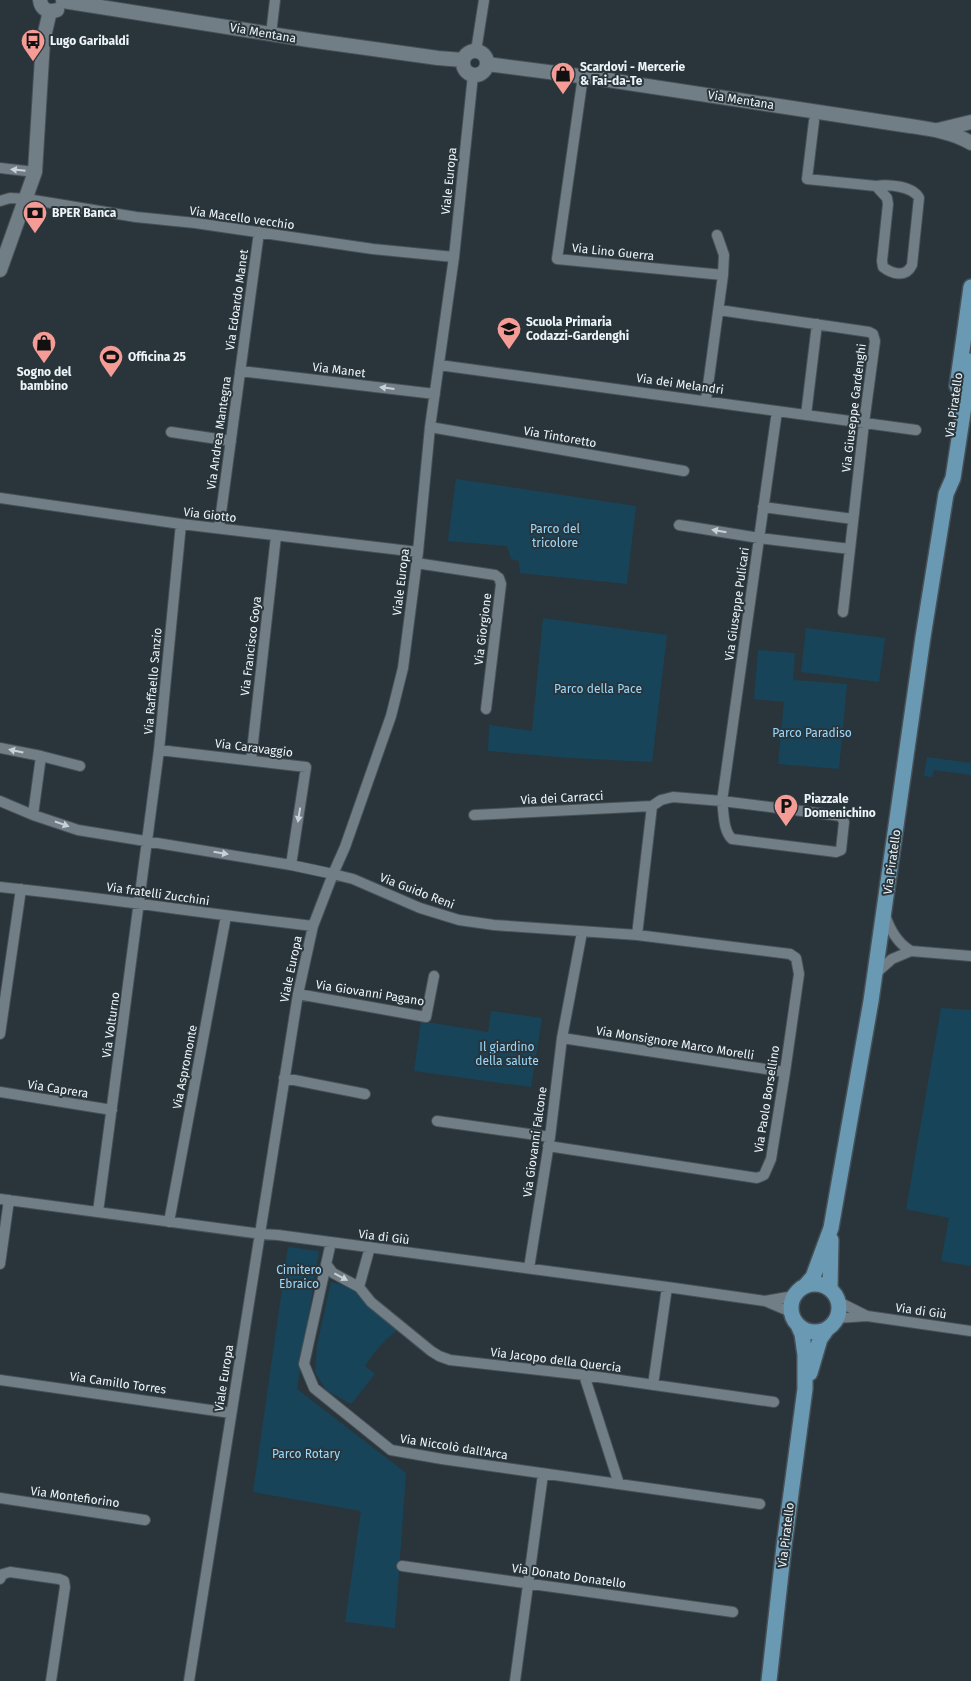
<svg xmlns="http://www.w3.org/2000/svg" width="971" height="1681" viewBox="0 0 971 1681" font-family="'Fira Sans',sans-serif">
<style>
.green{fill:#18445a}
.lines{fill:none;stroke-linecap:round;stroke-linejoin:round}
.minor-casing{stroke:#465056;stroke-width:12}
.secondary-casing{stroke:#465056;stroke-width:16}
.primary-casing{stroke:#465056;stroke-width:18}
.minor{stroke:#717e85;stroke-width:10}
.secondary{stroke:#717e85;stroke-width:14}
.primary{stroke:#6999b3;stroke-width:15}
.oneway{fill:#c8d1d6}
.labels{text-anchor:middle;stroke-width:4;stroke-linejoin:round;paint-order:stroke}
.street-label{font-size:12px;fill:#eef5f9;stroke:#29353b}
.poi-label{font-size:12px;font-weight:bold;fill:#eef5f9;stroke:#29353b;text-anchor:start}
.park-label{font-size:12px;fill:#9ad9fc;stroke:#29353b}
</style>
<rect width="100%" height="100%" fill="#29353b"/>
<path class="green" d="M456,479L636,506L627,584L520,573L519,561L511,559L507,546L448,541Z
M543,618L667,635L652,762L571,758L488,751L489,725L532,731Z
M806,628L885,638L879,682L801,672Z
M758,650L795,653L793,680L847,684L839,769L778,764L784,702L754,699Z
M927,757L971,763V775L934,770L932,777L924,776Z
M941,1008L971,1010V1266L941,1261L949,1218L906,1209Z
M491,1011L542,1018L531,1087L414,1071L421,1021L488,1032Z
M288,1247L319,1251L297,1389L406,1473L395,1628L345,1622L361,1511L253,1492Z
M331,1282L350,1287L398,1329C383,1342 376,1349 365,1366L375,1374L351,1404L326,1390L315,1372L317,1345Z"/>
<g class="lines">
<defs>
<path id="minor" d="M271,34L275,0
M476,51L484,0
M583,76L557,259L723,275
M814,121L807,179L876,186L887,198L888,204L882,261L883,267C892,274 906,278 912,265L919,198C913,186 888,184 876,186
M0,168L35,172
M0,201L10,198L27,199L136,217L195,223L373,249L454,257
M719,310L869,332L873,334L875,341L864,423L843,612
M439,365L916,430
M240,371L435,394
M706,400L723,275L724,255L717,235
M806,415L817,324
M430,427L684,471
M171,432L231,441
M0,498L181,524L418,552
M763,507L853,519
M679,525L759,538L850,549
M219,528L259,232
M416,563L495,575L499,578L501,584L486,709
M0,748L41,756L33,815
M159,750L306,767L291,865
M41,756L80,766
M251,760L276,536
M0,801L33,815L78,830L291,865L333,874L353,879L420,908L459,920L494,925L637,935L790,954L796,958L799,974L785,1072L771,1159L764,1175L757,1178L548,1146
M474,815L652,806L661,800L673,797L722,801L841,816L844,822L841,850L836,852L732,839C723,831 724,813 722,801L777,411
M0,887C105,898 209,914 313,926
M885,915C890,930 897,943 911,951
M637,935L652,806
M875,974L892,959L911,951L971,956
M298,994L426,1017L434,976
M0,1034L21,889
M562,1038L785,1072
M284,1078L365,1094
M0,1092L112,1110
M437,1121L550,1137
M0,1199L261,1234L278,1235L667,1287L765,1301
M98,1212L159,750L181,524
M169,1222L226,916
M331,1242L304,1364L314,1388L391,1450L442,1459L760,1504
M0,1264L9,1200
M326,1264L333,1273L359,1287L371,1302L431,1351L439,1356L450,1360L584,1375L774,1402
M529,1268L550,1137L562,1038L582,932
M359,1287L370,1247
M791,1312L765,1301L794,1296
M867,1316L971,1331
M837,1318L867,1316L839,1302
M584,1375L619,1484
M0,1380L231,1413
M653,1385L667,1287
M0,1498L145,1520
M402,1566L733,1612
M0,1579L3,1574L10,1572L59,1579L64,1581L65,1587L51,1681
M189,1681L298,994L313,926L333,874L345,847L391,716L403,668L418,552L430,427L454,257L473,75
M515,1681L543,1474"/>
<path id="secondary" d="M40,0C41,9 48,13 57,10
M63,1L309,40L438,58L463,60
M463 63a12 12 0 1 1 24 0a12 12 0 1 1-24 0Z
M487,64L595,78L910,126C930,129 953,132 971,143
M938,130L971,122
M0,270L35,172L43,41L50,11"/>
<path id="primary" d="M957,386L971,287
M791 1308a24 24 0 1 1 48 0a24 24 0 1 1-48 0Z
M806,1285L813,1277L831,1228L871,1001L923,637L946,494L953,478L971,361
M830,1288L831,1240
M810,1373L820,1339L827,1329
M769,1681L784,1546L805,1389V1355L802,1334L798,1325"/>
</defs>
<use href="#minor" class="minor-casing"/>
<use href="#secondary" class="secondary-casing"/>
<use href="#primary" class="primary-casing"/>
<use href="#minor" class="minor"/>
<use href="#secondary" class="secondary"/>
<use href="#primary" class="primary"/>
</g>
<defs><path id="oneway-solid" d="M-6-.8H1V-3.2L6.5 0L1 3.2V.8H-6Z" transform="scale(1.25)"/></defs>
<g class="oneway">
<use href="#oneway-solid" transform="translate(18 170) rotate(-174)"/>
<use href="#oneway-solid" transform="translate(387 388) rotate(-173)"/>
<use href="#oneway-solid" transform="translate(719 531) rotate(-170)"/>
<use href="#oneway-solid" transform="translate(16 751) rotate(-168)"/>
<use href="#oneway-solid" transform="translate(299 815) rotate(99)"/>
<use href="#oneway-solid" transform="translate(62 824) rotate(19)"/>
<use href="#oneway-solid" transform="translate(221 853) rotate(9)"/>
<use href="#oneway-solid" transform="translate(341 1277) rotate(28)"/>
</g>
<defs>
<symbol id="bus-pin" viewBox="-11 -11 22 30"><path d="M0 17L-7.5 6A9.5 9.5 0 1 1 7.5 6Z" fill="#f59c96" stroke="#29353b"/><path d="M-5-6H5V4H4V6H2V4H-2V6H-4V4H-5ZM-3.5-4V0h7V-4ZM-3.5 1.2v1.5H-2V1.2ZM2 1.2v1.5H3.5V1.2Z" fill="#111"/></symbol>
<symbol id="shop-pin" viewBox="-11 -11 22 30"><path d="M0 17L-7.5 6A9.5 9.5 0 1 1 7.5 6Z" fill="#f59c96" stroke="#29353b"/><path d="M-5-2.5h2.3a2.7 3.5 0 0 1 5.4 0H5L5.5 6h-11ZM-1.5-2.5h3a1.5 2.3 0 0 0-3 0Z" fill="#111"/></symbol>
<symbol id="bank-pin" viewBox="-11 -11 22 30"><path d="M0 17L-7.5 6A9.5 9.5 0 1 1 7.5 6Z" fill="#f59c96" stroke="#29353b"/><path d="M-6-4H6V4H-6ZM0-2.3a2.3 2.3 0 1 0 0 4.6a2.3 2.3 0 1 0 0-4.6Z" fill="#111"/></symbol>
<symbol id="school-pin" viewBox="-11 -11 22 30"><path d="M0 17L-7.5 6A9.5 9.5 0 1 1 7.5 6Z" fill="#f59c96" stroke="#29353b"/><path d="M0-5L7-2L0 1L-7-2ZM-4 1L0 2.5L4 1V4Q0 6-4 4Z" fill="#111"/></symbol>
<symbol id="stadium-pin" viewBox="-11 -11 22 30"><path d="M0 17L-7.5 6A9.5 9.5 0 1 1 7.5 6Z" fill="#f59c96" stroke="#29353b"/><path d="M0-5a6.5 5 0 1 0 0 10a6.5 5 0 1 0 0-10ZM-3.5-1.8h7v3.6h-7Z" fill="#111"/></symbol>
<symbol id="parking-pin" viewBox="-11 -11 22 30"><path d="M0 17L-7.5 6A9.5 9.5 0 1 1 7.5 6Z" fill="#f59c96" stroke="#29353b"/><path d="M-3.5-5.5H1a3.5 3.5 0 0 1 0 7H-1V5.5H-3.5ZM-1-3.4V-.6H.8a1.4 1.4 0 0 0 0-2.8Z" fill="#111"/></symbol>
</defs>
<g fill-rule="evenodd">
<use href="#bus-pin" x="19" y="27" width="28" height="38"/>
<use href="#shop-pin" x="549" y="60" width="28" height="38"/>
<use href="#bank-pin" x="21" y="199" width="28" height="38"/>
<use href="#school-pin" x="495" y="315" width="28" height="38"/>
<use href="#shop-pin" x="30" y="329" width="28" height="38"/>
<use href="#stadium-pin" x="97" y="343" width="28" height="38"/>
<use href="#parking-pin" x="772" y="792" width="28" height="38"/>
</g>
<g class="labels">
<g class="street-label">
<text transform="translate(263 33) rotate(10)" y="4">Via Mentana</text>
<text transform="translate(741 100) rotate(9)" y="4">Via Mentana</text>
<text transform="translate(449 181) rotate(-84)" y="4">Viale Europa</text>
<text transform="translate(242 218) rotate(8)" y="4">Via Macello vecchio</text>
<text transform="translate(613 252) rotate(6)" y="4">Via Lino Guerra</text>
<text transform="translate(237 300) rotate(-82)" y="4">Via Edoardo Manet</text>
<text transform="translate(339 370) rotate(7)" y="4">Via Manet</text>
<text transform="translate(680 384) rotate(8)" y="4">Via dei Melandri</text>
<text transform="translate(954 405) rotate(-82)" y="4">Via Piratello</text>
<text transform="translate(854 408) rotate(-83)" y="4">Via Giuseppe Gardenghi</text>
<text transform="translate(219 433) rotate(-82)" y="4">Via Andrea Mantegna</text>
<text transform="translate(560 437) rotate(10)" y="4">Via Tintoretto</text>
<text transform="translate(210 515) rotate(7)" y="4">Via Giotto</text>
<text transform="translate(401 582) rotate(-83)" y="4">Viale Europa</text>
<text transform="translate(737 604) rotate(-82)" y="4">Via Giuseppe Pulicari</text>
<text transform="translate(483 629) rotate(-83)" y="4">Via Giorgione</text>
<text transform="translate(251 646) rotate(-83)" y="4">Via Francisco Goya</text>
<text transform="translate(153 681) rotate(-85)" y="4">Via Raffaello Sanzio</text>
<text transform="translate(254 748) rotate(7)" y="4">Via Caravaggio</text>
<text transform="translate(562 798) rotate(-3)" y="4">Via dei Carracci</text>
<text transform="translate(892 862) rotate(-82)" y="4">Via Piratello</text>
<text transform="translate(417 891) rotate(21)" y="4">Via Guido Reni</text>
<text transform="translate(158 894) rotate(8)" y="4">Via fratelli Zucchini</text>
<text transform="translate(291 969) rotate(-78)" y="4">Viale Europa</text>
<text transform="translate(370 993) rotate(9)" y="4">Via Giovanni Pagano</text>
<text transform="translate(111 1025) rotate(-82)" y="4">Via Volturno</text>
<text transform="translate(675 1043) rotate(9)" y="4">Via Monsignore Marco Morelli</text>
<text transform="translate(185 1067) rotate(-79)" y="4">Via Aspromonte</text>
<text transform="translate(58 1089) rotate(9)" y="4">Via Caprera</text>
<text transform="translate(767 1099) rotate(-81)" y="4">Via Paolo Borsellino</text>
<text transform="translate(535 1142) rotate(-82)" y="4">Via Giovanni Falcone</text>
<text transform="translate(384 1237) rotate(7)" y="4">Via di Giù</text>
<text transform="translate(921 1311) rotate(8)" y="4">Via di Giù</text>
<text transform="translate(556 1360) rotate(7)" y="4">Via Jacopo della Quercia</text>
<text transform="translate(224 1378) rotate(-81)" y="4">Viale Europa</text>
<text transform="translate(118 1383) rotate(8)" y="4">Via Camillo Torres</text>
<text transform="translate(454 1447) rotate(9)" y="4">Via Niccolò dall'Arca</text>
<text transform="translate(75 1497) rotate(8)" y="4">Via Montefiorino</text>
<text transform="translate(786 1535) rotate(-83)" y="4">Via Piratello</text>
<text transform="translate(569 1576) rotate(8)" y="4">Via Donato Donatello</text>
</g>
<g class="poi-label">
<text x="50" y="45">Lugo Garibaldi</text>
<text x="580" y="71">Scardovi - Mercerie<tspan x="580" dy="14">&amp; Fai-da-Te</tspan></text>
<text x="52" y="217">BPER Banca</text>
<text x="526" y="326">Scuola Primaria<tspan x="526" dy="14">Codazzi-Gardenghi</tspan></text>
<text x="128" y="361">Officina 25</text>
<text x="44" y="376" text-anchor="middle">Sogno del<tspan x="44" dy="14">bambino</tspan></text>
<text x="804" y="803">Piazzale<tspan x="804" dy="14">Domenichino</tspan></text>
</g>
<g class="park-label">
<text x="555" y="533">Parco del<tspan x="555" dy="14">tricolore</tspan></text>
<text x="598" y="693">Parco della Pace</text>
<text x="812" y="737">Parco Paradiso</text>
<text x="507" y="1051">Il giardino<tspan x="507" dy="14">della salute</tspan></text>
<text x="299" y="1274">Cimitero<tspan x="299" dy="14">Ebraico</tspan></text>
<text x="306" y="1458">Parco Rotary</text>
</g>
</g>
</svg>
